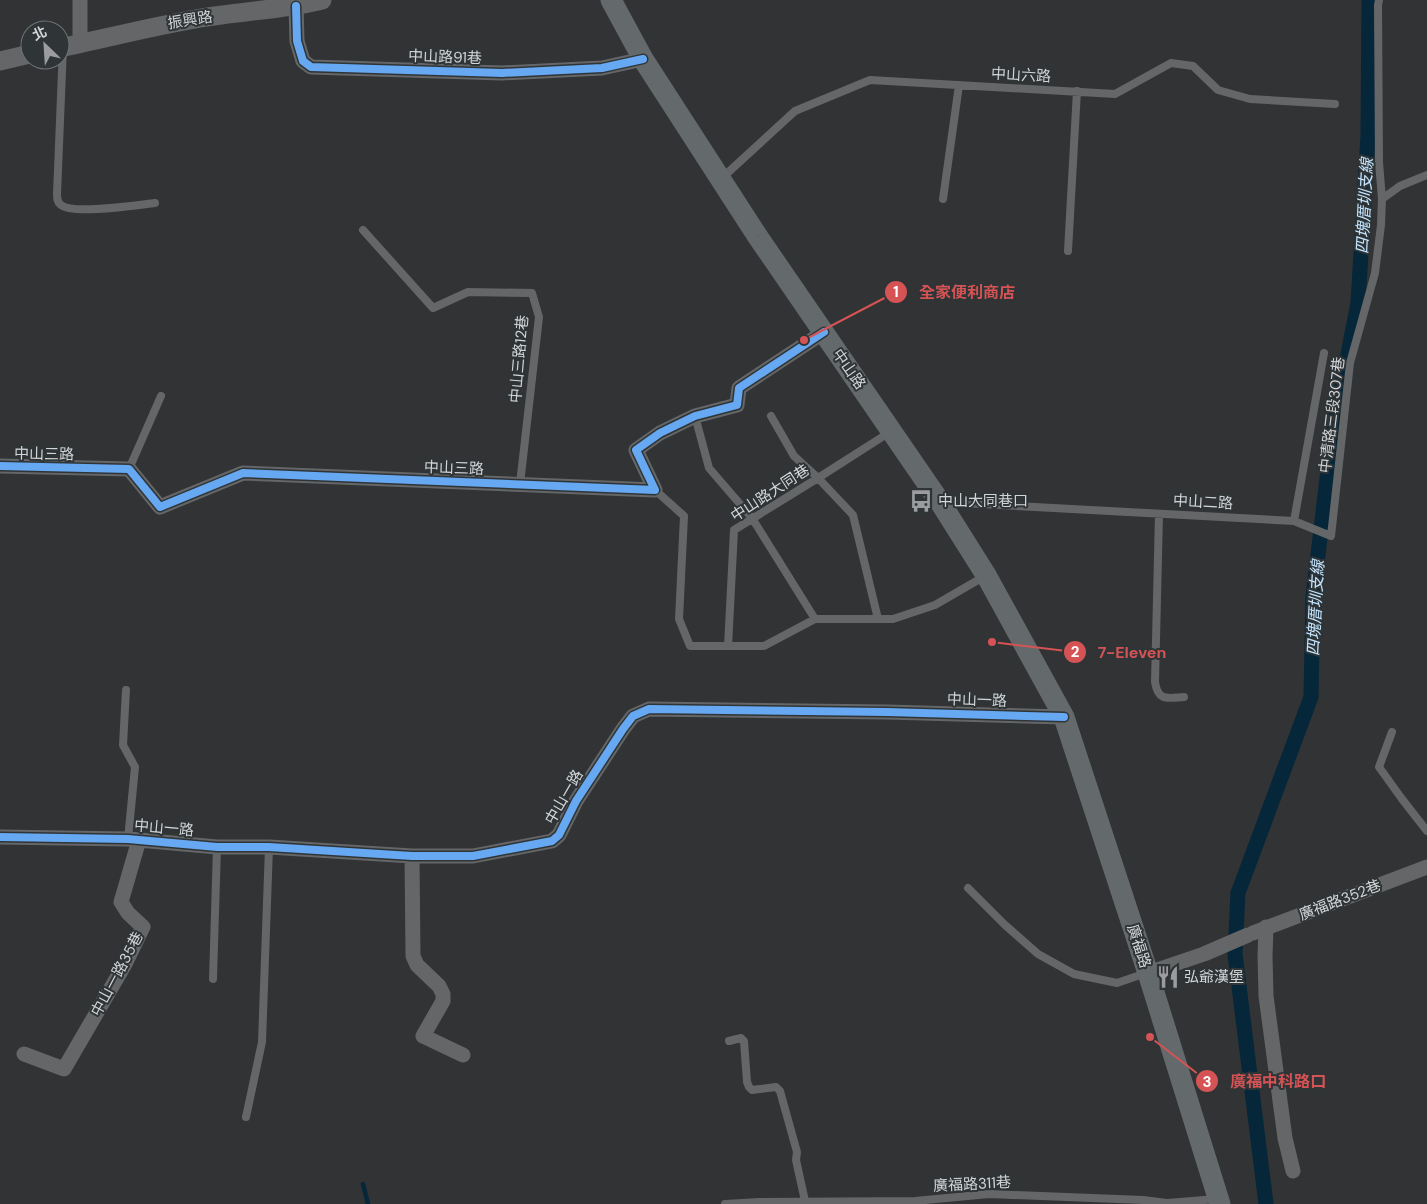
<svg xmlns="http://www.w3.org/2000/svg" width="1427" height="1204" viewBox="0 0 1427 1204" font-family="'DM Sans','Noto Sans TC',sans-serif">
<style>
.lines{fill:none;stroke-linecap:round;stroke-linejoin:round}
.stream{stroke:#06263a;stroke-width:4.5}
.canal{stroke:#06263a;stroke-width:15}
.service{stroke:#646667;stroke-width:8}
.minor{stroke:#646667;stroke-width:15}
.tertiary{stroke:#646667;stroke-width:19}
.secondary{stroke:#64696c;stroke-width:21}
.cycleway-casing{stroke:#2f3437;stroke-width:11}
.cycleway{stroke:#66a8f1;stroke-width:8}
.labels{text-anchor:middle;stroke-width:4;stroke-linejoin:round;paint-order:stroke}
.street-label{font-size:15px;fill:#d2d4d6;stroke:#2f3437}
.poi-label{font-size:15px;fill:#d2d4d6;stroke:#2f3437;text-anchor:start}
.water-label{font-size:16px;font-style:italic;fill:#c4e5ff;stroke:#2f3437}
.leader{fill:none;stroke:#d55354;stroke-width:2}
.callout-dot{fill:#d55354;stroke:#2f3437;stroke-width:2}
.mark-label{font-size:15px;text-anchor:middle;font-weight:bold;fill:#fff}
.callout-label{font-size:16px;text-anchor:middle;font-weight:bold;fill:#d55354;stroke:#2f3437;stroke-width:4;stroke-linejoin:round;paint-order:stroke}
</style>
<rect width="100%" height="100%" fill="#313335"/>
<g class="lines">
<path class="stream" d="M363,1184L368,1204"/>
<path class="canal" d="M1266,1204L1235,954L1238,893L1311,697L1313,597L1332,436L1358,303L1368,136L1369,0"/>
<path class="service" d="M63,47L57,194C57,198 57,202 61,205C73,215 137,205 155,203
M722,178L795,111L870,80L1115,94L1171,63L1193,66L1218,90L1250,99L1335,104
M943,199L959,85
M1382,199L1400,186L1427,175
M363,230L433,308L468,292L532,293L539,317L520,484
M1068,251L1077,91
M695,416L709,468L752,518L815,619
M771,416L794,456L818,478L853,515L878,619
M129,469L161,396
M655,490L684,516L679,619L690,646H764L815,619H893L935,605L985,576
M944,502L1294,521L1324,353
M1159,514L1155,682C1158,702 1168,698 1184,697
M1294,521L1331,536L1350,363L1375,273L1381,225L1382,199L1379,162L1378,5L1379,0
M728,646L734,530L818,478L890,432
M126,690L123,745L135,767L128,839
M1392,732L1379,767L1402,799L1427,831
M968,888L1005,925L1038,954L1074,974L1117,983L1146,973
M213,979L217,847
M729,1041L741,1038L744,1041L747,1082L749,1087L752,1090L776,1087L780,1091L797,1152L796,1160L805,1201
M246,1117L262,1042L269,847
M725,1204L759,1202L915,1201L989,1194L1143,1200L1167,1203L1217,1199"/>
<path class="minor" d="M296,6L297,41L303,61L311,67L502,73L602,68L643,59
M80,44V0
M0,466L129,469L160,507L243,473L655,490L636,450L660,433L695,416L737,405L739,388L824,332
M0,837L128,839L217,847H269L412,856H473L552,841L559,835L576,801L623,729L633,716L649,709L887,712L1064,717
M412,856L413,956L417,965L439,986L443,994V1001L423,1036L463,1055
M1266,927L1265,956L1266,996L1285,1138L1293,1171
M1253,933L1427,867
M1148,973L1204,954L1248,935
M24,1054L64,1069L125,964L143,927L128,913L121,902L139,840"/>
<path class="tertiary" d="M60,48C107,38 154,26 201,18C242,11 282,10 322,0
M0,61L30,54"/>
<path class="secondary" d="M611,0L643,59L758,237L940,502L986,575L1064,717L1148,973L1220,1204"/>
<defs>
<path id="cycleway" d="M296,6L297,41L303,61L311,67L502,73L602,68L643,59
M0,466L129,469L160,507L243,473L655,490L636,450L660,433L695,416L737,405L739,388L824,332
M0,837L128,839L217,847H269L412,856H473L552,841L559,835L576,801L623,729L633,716L649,709L887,712L1064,717"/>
</defs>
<use href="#cycleway" class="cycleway-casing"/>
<use href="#cycleway" class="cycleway"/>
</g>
<defs>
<symbol id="bus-bare" viewBox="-9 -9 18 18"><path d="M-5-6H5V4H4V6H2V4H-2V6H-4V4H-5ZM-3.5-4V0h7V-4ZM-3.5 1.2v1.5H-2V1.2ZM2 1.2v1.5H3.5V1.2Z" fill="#9a9c9e" stroke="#2f3437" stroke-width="2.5" paint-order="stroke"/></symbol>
<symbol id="restaurant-bare" viewBox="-9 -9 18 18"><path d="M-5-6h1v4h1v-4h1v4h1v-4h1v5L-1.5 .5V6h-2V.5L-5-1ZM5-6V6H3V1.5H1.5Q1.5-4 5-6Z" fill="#9a9c9e" stroke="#2f3437" stroke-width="2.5" paint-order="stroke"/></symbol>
</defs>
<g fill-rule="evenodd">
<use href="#bus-bare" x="905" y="485" width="32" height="32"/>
<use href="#restaurant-bare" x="1152" y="961" width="32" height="32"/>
</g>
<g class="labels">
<g class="street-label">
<text transform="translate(190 20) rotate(-9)" y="5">振興路</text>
<text transform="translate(445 57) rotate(2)" y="5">中山路91巷</text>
<text transform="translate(1021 75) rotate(3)" y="5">中山六路</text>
<text transform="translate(519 359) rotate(-85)" y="5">中山三路12巷</text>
<text transform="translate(849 369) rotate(55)" y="5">中山路</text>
<text transform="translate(1332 415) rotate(-83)" y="5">中清路三段307巷</text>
<text transform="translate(44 454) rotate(1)" y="5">中山三路</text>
<text transform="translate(454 468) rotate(2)" y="5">中山三路</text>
<text transform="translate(770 493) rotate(-33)" y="5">中山路大同巷</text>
<text transform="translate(1203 502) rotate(3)" y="5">中山二路</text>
<text transform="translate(977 700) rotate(2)" y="5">中山一路</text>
<text transform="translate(564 797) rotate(-60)" y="5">中山一路</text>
<text transform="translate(164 828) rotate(5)" y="5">中山一路</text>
<text transform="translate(1340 900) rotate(-21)" y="5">廣福路352巷</text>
<text transform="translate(1139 946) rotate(72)" y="5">廣福路</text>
<text transform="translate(117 974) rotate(-62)" y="5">中山一路35巷</text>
<text transform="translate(972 1184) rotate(-3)" y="5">廣福路311巷</text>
</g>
<g class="poi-label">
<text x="938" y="506">中山大同巷口</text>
<text x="1184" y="982">弘爺漢堡</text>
</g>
<g class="water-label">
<text transform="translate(1364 206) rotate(-87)" y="6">四塊厝圳支線</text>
<text transform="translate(1315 608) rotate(-87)" y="6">四塊厝圳支線</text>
</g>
</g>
<path class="leader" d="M804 340L896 292M992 642L1075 652M1150 1037L1207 1081"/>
<g class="callout-dot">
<circle cx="804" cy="340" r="5"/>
<circle cx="992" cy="642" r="5"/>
<circle cx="1150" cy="1037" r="5"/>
<circle cx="896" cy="292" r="12"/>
<circle cx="1075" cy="652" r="12"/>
<circle cx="1207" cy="1081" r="12"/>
</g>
<g class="mark-label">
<text x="896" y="297">1</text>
<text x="1075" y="657">2</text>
<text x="1207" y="1087">3</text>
</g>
<g class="callout-label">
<text x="967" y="298">全家便利商店</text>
<text x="1132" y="658">7-Eleven</text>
<text x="1278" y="1087">廣福中科路口</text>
</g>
<g transform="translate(45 45) rotate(335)"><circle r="24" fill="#2f3437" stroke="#707477"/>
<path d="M0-4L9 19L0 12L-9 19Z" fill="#9a9c9e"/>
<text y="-8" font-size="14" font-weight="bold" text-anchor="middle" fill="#d2d4d6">北</text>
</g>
</svg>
